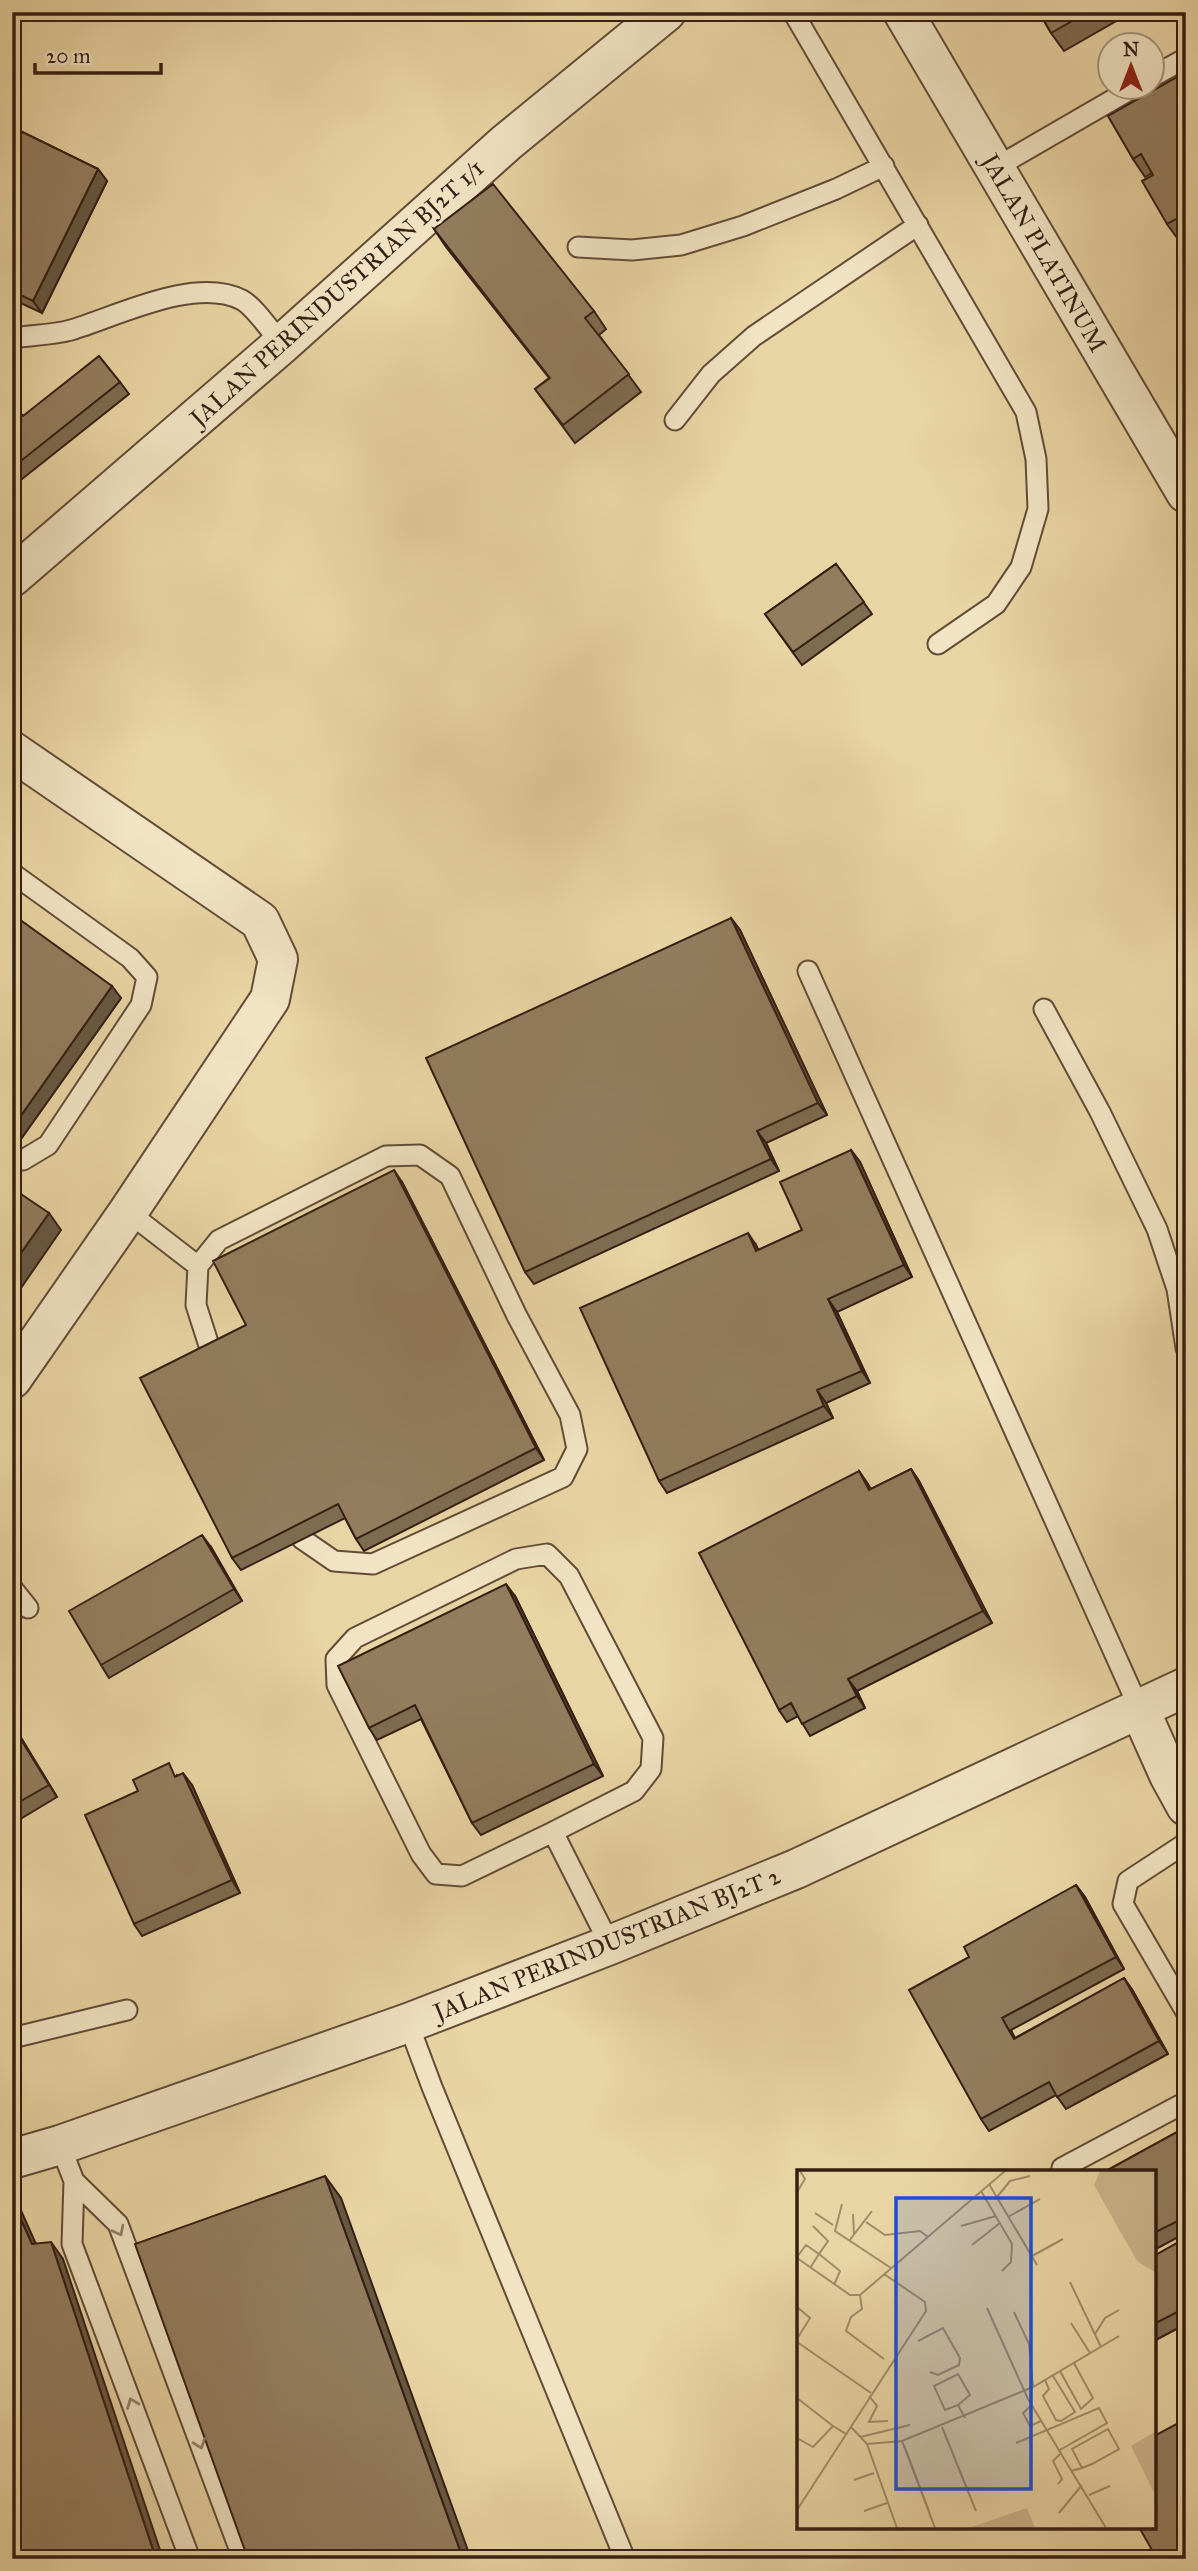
<svg xmlns="http://www.w3.org/2000/svg" width="1198" height="2571" viewBox="0 0 1198 2571" font-family="'IM FELL Great Primer',serif">
<style>
.lines{fill:none;stroke-linecap:round;stroke-linejoin:round}
.service-casing{stroke:#624c37;stroke-width:23}
.minor-casing{stroke:#624c37;stroke-width:42}
.service{stroke:#f1e3c3;stroke-width:19}
.minor{stroke:#f1e3c3;stroke-width:38}
.wall{fill:#7e6c51;stroke:#351f13;stroke-width:2}
.shaded-wall{fill:#675842;stroke:#351f13;stroke-width:2}
.building{fill:#937d5e;stroke:#351f13;stroke-width:2}
.oneway{stroke:#93816b}
.labels{text-anchor:middle;stroke-width:6;stroke-linejoin:round;paint-order:stroke}
.street-label{font-size:24px;fill:#351f13;stroke:#f1e3c3}
.inset-road{fill:none;stroke:#a18c69;stroke-width:2}
.view{fill:#1d4ed8;fill-opacity:0.15;stroke:#1d4ed8;stroke-width:3.5}
.inset-edge{fill:none;stroke:#351f13;stroke-width:3.5}
</style>
<rect width="100%" height="100%" fill="#e9d4a3"/>
<filter id="stains"><feTurbulence type="fractalNoise" baseFrequency=".00286" numOctaves="4"/><feColorMatrix values="0 0 0 0 .2 0 0 0 0 .09 0 0 0 0 .02 0 0 0 .5 -.17"/></filter>
<radialGradient id="worn" r=".72"><stop offset=".6" stop-color="#630" stop-opacity="0"/><stop offset="1" stop-color="#630" stop-opacity=".3"/></radialGradient>
<g class="lines">
<defs>
<path id="service" d="M793,12L1026,412L1036,459L1038,509L1021,567L996,604L938,644
M1152,77L1186,58
M995,168L1133,88
M578,247L632,250L681,245L743,226L836,189L884,166
M12,338C31,335 53,335 71,330C118,316 195,276 242,300C255,307 272,333 282,344
M675,420L711,374L754,336L918,225
M12,873L130,958L147,977L141,1005L48,1145L23,1160L12,1158
M808,971L1139,1708
M1044,1009L1100,1112L1157,1229L1177,1289L1186,1348
M128,1212L198,1266
M213,1358L196,1305L198,1266L219,1240L386,1156L420,1155L450,1176L517,1316L570,1415L577,1449L563,1477L373,1564L334,1561L302,1539
M12,1588L28,1608
M553,1832L462,1876L436,1874L421,1854L337,1685L336,1659L355,1638L516,1559L547,1554L569,1576L653,1738L651,1769L634,1791L553,1832L610,1945
M1186,1843L1128,1881L1123,1904L1186,2012
M408,2023L432,2087L625,2559
M12,2038L127,2010
M60,2145L74,2181L72,2244L190,2559
M1062,2168L1186,2102
M74,2181L118,2224L243,2559"/>
<path id="minor" d="M903,12L1186,493
M12,577L282,344L506,143L666,12
M12,751L260,921L278,959L270,999L128,1212L12,1379
M1139,1708L1169,1775L1186,1806
M12,2159L60,2145L408,2023L610,1945L796,1869L1186,1687"/>
</defs>
<use href="#service" class="service-casing"/>
<use href="#minor" class="minor-casing"/>
<use href="#service" class="service"/>
<use href="#minor" class="minor"/>
</g>
<path class="wall" d="M1039,12H1132L1064,51L1051,33Z
M1186,72V238L1180,242L1167,224L1153,175L1152,173L1145,177L1133,159Z
M12,127L98,169L107,181L42,313L12,299Z
M434,229L594,311L606,329L599,335L641,392L575,443L535,389L549,378L446,247Z
M120,382L129,394L12,487V406L23,416Z
M836,564L872,614L802,665L765,614Z
M12,914L121,998L21,1139L12,1133Z
M731,918L740,930L827,1115L766,1143L779,1171L534,1284L525,1272Z
M851,1150L860,1162L912,1277L837,1312L870,1383L826,1403L833,1418L667,1493L659,1481L756,1245L758,1250L802,1230Z
M402,1182L544,1460L364,1551L356,1539L345,1518L241,1570L232,1558L246,1325Z
M911,1469L919,1481L992,1623L857,1691L865,1708L810,1736L798,1716L787,1722L779,1710L859,1471L871,1489Z
M211,1547L242,1601L109,1678L101,1665Z
M515,1596L603,1776L481,1835L472,1823L421,1719L377,1740L369,1728Z
M12,1723L57,1797L12,1824Z
M177,1775L192,1785L240,1893L142,1936L134,1924Z
M1076,1885L1085,1897L1124,1969L1011,2030L1015,2038L1124,1978L1133,1991L1168,2054L1066,2109L1056,2095L989,2131L981,2119L969,1957Z
M1186,2127V2233L1154,2250V2172Z
M1186,2238V2327L1184,2325L1154,2341V2256Z"/>
<path class="shaded-wall" d="M98,169L107,181L42,313L33,301Z
M731,918L740,930L827,1115L818,1103Z
M112,986L121,998L21,1139L13,1127Z
M757,1131L766,1143L779,1171L771,1159Z
M851,1150L860,1162L912,1277L904,1265Z
M394,1170L402,1182L544,1460L536,1448Z
M49,1213L61,1230L12,1301V1266Z
M748,1233L756,1245L765,1263L756,1251Z
M828,1299L837,1312L870,1383L862,1371Z
M817,1390L826,1403L833,1418L824,1406Z
M911,1469L919,1481L992,1623L983,1611Z
M859,1471L868,1484L877,1502L869,1490Z
M202,1535L211,1547L242,1601L234,1589Z
M506,1584L515,1596L603,1776L594,1764Z
M848,1679L857,1691L865,1708L857,1696Z
M12,1723L57,1797L12,1725Z
M183,1773L192,1785L240,1893L232,1880Z
M1076,1885L1085,1897L1124,1969L1116,1957Z
M1124,1978L1133,1991L1168,2054L1159,2041Z
M325,2176L341,2198L471,2559H463Z
M12,2196L19,2206L44,2262L32,2244L12,2200Z
M51,2242L63,2259L163,2559H156Z"/>
<path class="building" d="M1039,12H1088L1051,33Z
M1186,72V214L1167,224L1142,181L1153,175L1141,154L1133,159L1108,116Z
M12,127L98,169L33,301L12,291Z
M493,184L594,311L585,318L629,374L563,425L535,389L550,378L434,229Z
M99,356L120,382L12,468V406L13,405L23,416Z
M836,564L864,602L793,652L765,614Z
M12,914L112,986L13,1127H12Z
M731,918L818,1103L757,1131L771,1159L525,1272L426,1058Z
M851,1150L904,1265L828,1299L862,1371L817,1390L824,1406L659,1481L580,1308L748,1233L756,1251L802,1230L780,1182Z
M394,1170L536,1448L356,1539L338,1504L232,1558L140,1378L246,1325L213,1261Z
M12,1188L49,1213L12,1266Z
M911,1469L983,1611L848,1679L857,1696L802,1724L791,1703L779,1710L699,1553L859,1471L869,1490Z
M202,1535L234,1589L101,1665L69,1611Z
M506,1584L594,1764L472,1823L415,1705L369,1728L338,1666Z
M12,1725L49,1785L12,1806Z
M169,1763L175,1777L183,1773L232,1880L134,1924L85,1815L138,1791L133,1780Z
M1076,1885L1116,1957L1002,2018L1014,2039L1124,1978L1159,2041L1057,2097L1049,2082L981,2119L909,1990L969,1957L964,1947Z
M1186,2127V2217L1154,2233V2172H1104Z
M325,2176L463,2559H248L135,2244Z
M12,2200L32,2244L51,2242L156,2559H12Z
M1186,2238V2320L1182,2322L1177,2312L1154,2324V2256Z
M1186,2419V2559H1157L1139,2527H1154V2436Z"/>
<defs><path id="oneway-chevron" d="M-2-3.5L2.5 0L-2 3.5" fill="none" stroke-width="1.6" stroke-linecap="round" stroke-linejoin="round" transform="scale(1.75)"/></defs>
<g class="oneway">
<use href="#oneway-chevron" transform="translate(119 2231) rotate(63)"/>
<use href="#oneway-chevron" transform="translate(132 2403) rotate(-111)"/>
<use href="#oneway-chevron" transform="translate(200 2444) rotate(70)"/>
</g>
<g class="labels">
<g class="street-label">
<text transform="translate(1044 253) rotate(60)" y="8">JALAN PLATINUM</text>
<text transform="translate(337 293) rotate(-42)" y="8">JALAN PERINDUSTRIAN BJ2T 1/1</text>
<text transform="translate(607 1944) rotate(-22)" y="8">JALAN PERINDUSTRIAN BJ2T 2</text>
</g>
</g>
<g transform="translate(797 2170)">
<rect width="359" height="359" fill="#e9d4a3"/>
<path d="M303,1H359V103L340,91L297,15ZM359,261V327L334,276ZM230,338L238,358H172Z" fill="#cab58b"/>
<path class="inset-road" d="M192,14L240,95M184,21L215,74L214,92L205,101M0,22L8,9L3,1M200,27L213,11L233,6M45,34L38,61L94,98M18,43L36,55M56,44L57,65M211,47L243,29M69,52L88,65L123,61L131,67M164,56L199,46M52,71L75,41M175,75L203,53M235,86L266,69M0,87L9,75L22,84L31,71L16,56M0,88L53,125H63L208,1M13,98L22,84L43,101L37,115M273,112L304,177M63,125L65,139L54,147L49,161L87,189M0,137L13,148L0,169M190,138L231,229L309,358M217,142L232,174L236,217M274,153L293,183M298,164L308,148L322,140M121,171L146,158L163,188L162,195L141,205L133,202M0,172L74,223M263,201L284,239L296,228L277,193M248,210L252,219L246,226L259,250L264,251L278,242L256,206M72,226L80,236L72,252L91,251M0,228L36,256M161,235L148,240L137,216L161,204L173,225L161,235L168,248M235,235L226,243L233,256L244,251M54,257L70,274L105,271L236,217L322,166M145,257L179,341M63,267L113,255M0,268L16,277L36,256L49,264M105,271L138,358M219,273L302,238L310,253L261,281M70,274L100,358M107,275L132,341M274,301L285,298L295,294L322,279L311,259L275,279L285,298M57,310L77,303M261,314L265,309L256,291L263,284M292,325L313,316M0,340L129,141L128,132L87,104M67,341L90,333M262,343L285,315"/>
<path class="view" d="M99,28H234V319H99Z"/>
<rect width="359" height="359" class="inset-edge"/>
</g>
<rect width="1198" height="2571" fill="none" stroke="#e9d4a3" stroke-width="42"/>
<rect x="14" y="14" width="1170" height="2543" fill="none" stroke="#351f13" stroke-width="3.5"/>
<rect x="21" y="21" width="1156" height="2529" fill="none" stroke="#351f13" stroke-width="2"/>
<g transform="translate(1131 66)"><circle r="33" fill="#f1e3c3" stroke="#a6957d" stroke-width="2"/>
<path d="M0-5L12 26L0 18L-12 26Z" fill="#8f2418"/>
<text y="-10" font-size="19" font-weight="bold" text-anchor="middle" fill="#351f13">N</text>
</g>
<path d="M35 63v10h126v-10" fill="none" stroke="#351f13" stroke-width="3.5"/>
<text x="46" y="63" font-size="21" fill="#351f13" stroke="#f1e3c3" stroke-width="5" paint-order="stroke">20 m</text>
<rect width="100%" height="100%" filter="url(#stains)"/>
<rect width="100%" height="100%" fill="url(#worn)"/>
</svg>
